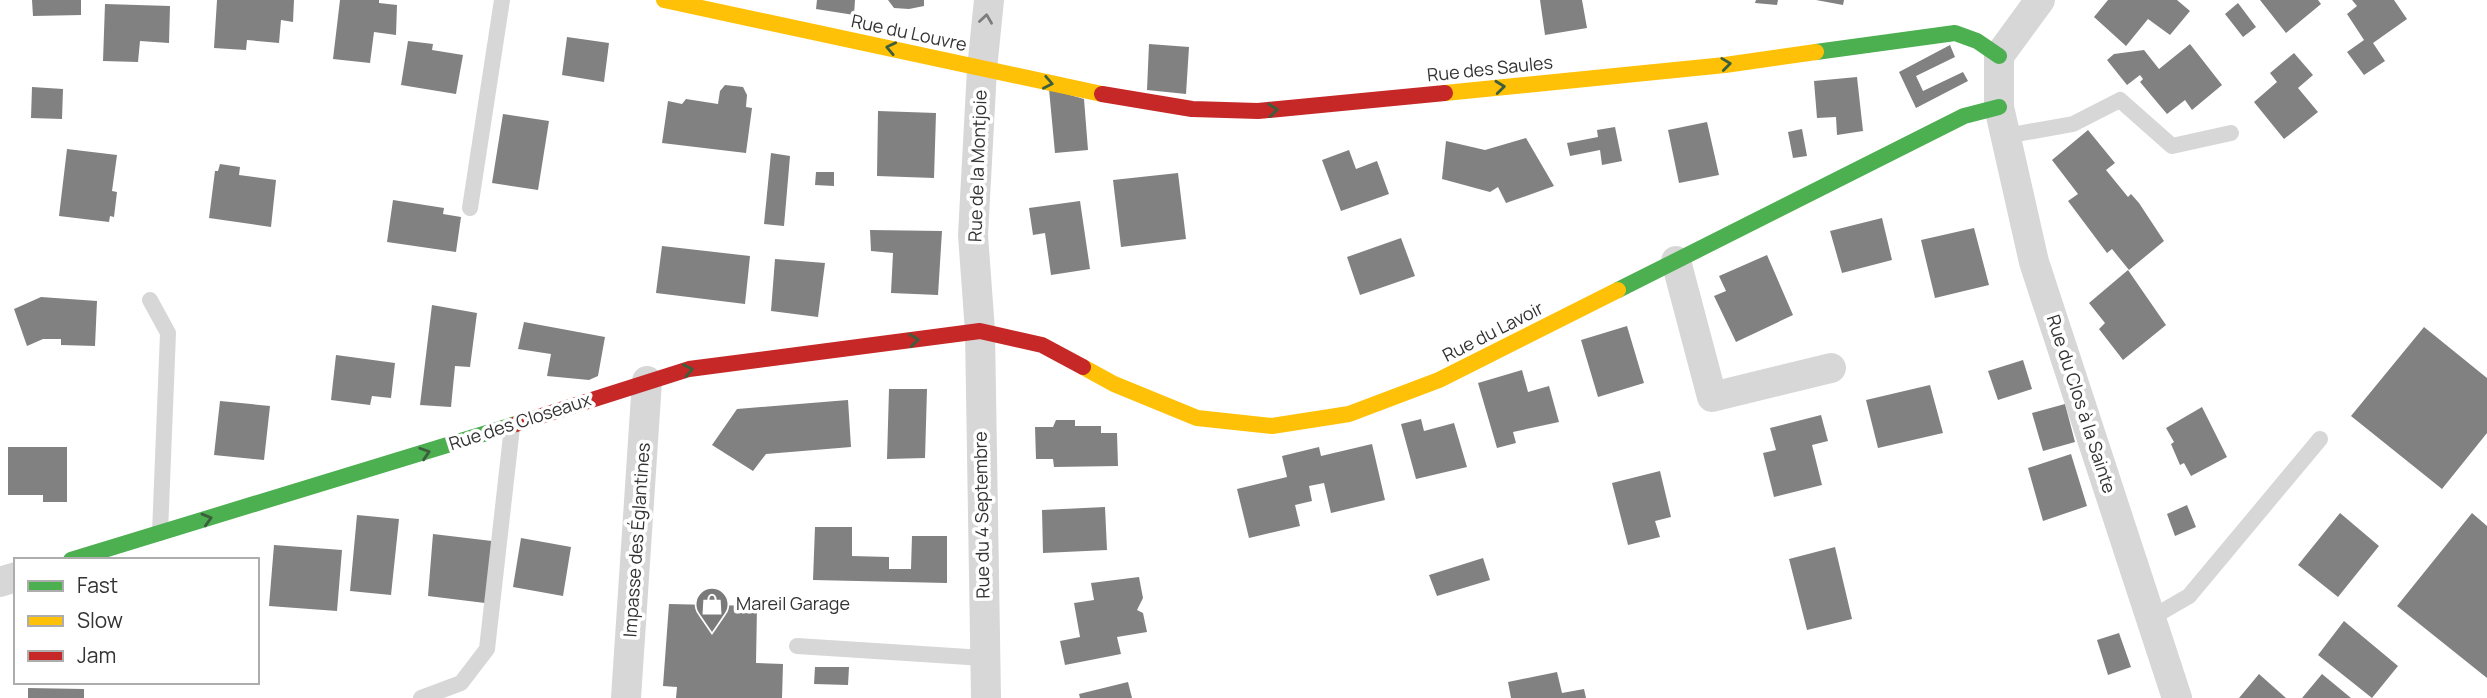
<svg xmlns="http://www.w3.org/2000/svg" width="2487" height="698" viewBox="0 0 2487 698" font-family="Manrope,sans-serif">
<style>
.building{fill:#818181}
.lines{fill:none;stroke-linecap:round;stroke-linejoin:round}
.lane{stroke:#d7d7d7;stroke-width:16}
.street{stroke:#d7d7d7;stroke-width:30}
.fast{stroke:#4caf50;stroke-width:16}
.slow{stroke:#ffc107;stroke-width:16}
.jam{stroke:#c62828;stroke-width:16}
.oneway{stroke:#7d7d7d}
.oneway2{stroke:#3c5e3d}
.labels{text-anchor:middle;stroke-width:7;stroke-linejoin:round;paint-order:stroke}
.street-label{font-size:18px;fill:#333;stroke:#fff}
.poi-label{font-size:18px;fill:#333;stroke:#fff;text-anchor:start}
</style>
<rect width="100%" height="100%" fill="#fff"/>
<path class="building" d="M32,0H81V15L33,16Z
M217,0H294L293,22L281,20L279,43L247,40L246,50L214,48Z
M340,0H379V3L397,5L396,35L374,32L370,63L333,59Z
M817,0H855L854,15L816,9Z
M888,0H924V6L909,9L894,8Z
M1540,0H1582L1587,28L1545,35Z
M1756,0H1778L1777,5L1755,3Z
M1816,0H1844L1843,5Z
M2108,0H2177L2190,11L2170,35L2148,19L2126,46L2094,17Z
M2260,0H2318L2321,4L2286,33Z
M2352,0H2394L2407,19L2373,43L2385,61L2364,75L2347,52L2364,40L2347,14L2357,6Z
M2238,3L2256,27L2243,37L2225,14Z
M105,4L170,6L169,43L140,41L138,62L103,61Z
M567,37L609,43L604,82L562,75Z
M408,41L433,44L432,50L463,55L456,94L401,85Z
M1149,44L1189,47L1186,94L1147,90Z
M2190,44L2222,85L2192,110L2185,100L2167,114L2140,82L2143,79L2140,75L2127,85L2107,60L2114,54L2144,50L2159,69Z
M1950,45L1955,57L1916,76L1923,91L1963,72L1968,81L1916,108L1899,72Z
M2294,53L2313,75L2298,88L2318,112L2284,139L2254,102L2277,82L2270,73Z
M1857,77L1863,131L1837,135L1836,117L1817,118L1814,81Z
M725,85L743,87L747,95L746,107L752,108L746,153L662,143L668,101L682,104L686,99L718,104L720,91Z
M32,87L63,89L62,119L31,118Z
M1049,89L1084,99L1088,150L1055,153Z
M878,111L936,113L934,178L877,176Z
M503,114L549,121L538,190L492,183Z
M1707,122L1719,175L1679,183L1668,130Z
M1615,127L1622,161L1602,165L1600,150L1570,156L1567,143L1598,137L1597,130Z
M1802,129L1807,156L1793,158L1788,132Z
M2088,130L2115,163L2106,170L2128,197L2131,194L2139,203L2164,241L2129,270L2112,249L2107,253L2068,201L2078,194L2052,160Z
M1526,138L1554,186L1506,203L1498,187L1490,192L1442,179L1446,141L1485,150Z
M67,149L117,155L112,191L117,192L114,217L110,216L109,222L59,216Z
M1349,150L1356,169L1377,161L1389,194L1341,211L1322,160Z
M771,153L790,156L784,226L764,224Z
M220,164L240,167L239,175L276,180L271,227L209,218L215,171H218Z
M816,172H834V186L815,185Z
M1178,173L1186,239L1121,247L1113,180Z
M393,200L444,208L443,214L461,217L456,252L387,242Z
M1080,201L1090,269L1051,275L1045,233L1033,235L1029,208Z
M1882,218L1892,260L1842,273L1830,231Z
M1974,228L1989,285L1935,298L1921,240Z
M870,230L942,231L938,295L891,293L893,253L871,251Z
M1401,238L1415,276L1360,295L1347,257Z
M662,246L750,256L745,304L656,293Z
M1767,255L1793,315L1736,342L1714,296L1726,291L1719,276Z
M775,259L825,263L818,317L771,311Z
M2128,270L2166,325L2123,360L2099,329L2105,323L2089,303Z
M41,297L97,301L95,346L61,345V339H43L27,346L14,309Z
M432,305L477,313L470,367L455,366L451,407L420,405Z
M524,322L605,337L598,376L589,380L547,376L551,354L518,349Z
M1627,326L1644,383L1598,397L1581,340Z
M2424,327L2487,378V433L2442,489L2351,416Z
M336,355L395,363L391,398L372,396L370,405L331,400Z
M2023,360L2032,389L1998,400L1988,371Z
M1522,370L1528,392L1549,386L1559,422L1513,432L1516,443L1497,448L1478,383Z
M1930,385L1943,433L1878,448L1866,400Z
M889,389H927L925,458L887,459Z
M848,400L851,447L766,454L753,471L712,445L737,409Z
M220,401L270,406L264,460L214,455Z
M2065,404L2075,442L2043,451L2032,413Z
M2202,407L2227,457L2191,476L2184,463L2180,465L2171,444L2174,442L2166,428Z
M1821,415L1828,441L1812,445L1822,485L1774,497L1763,453L1776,450L1770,428Z
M1421,419L1424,431L1454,423L1467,467L1416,479L1401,424Z
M1056,420H1075V426H1101V433H1117L1118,466L1054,467L1053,459H1036L1035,427H1053Z
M1372,444L1385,500L1331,513L1324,483L1309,486L1312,501L1295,505L1300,526L1249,538L1237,489L1287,477L1282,456L1319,447L1321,456Z
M8,447H67V502H43V495H8Z
M2071,454L2087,506L2043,521L2028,468Z
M1660,471L1671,517L1655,521L1660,537L1628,545L1612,483Z
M2187,505L2196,527L2175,536L2167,514Z
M1105,507L1107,550L1043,553L1042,510Z
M2340,513L2379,546L2338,597L2298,565Z
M2472,513L2487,526V678L2397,606Z
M357,515L399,519L391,595L350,591Z
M815,527H852V556L889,557V569H911L912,536H947V583L813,580Z
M433,534L492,541L485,603L428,596Z
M521,538L571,547L563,596L513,587Z
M274,545L342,550L337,611L269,606Z
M1835,547L1852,619L1807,630L1789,559Z
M1483,558L1490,580L1437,596L1429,575Z
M1139,577L1143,598L1137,610L1143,613L1147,632L1117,637L1121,654L1065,665L1060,641L1080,637L1074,603L1094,600L1091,583Z
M669,604L757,606L756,663L783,664L782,698H676L677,687L663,686Z
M2344,621L2398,666L2372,698L2318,655Z
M2119,633L2131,667L2108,675L2097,640Z
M815,667H849L848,685L814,684Z
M1557,672L1562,693L1584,689L1586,698H1511L1508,682Z
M2259,674L2286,698H2239Z
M2322,674L2351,698H2302Z
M1128,682L1132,698H1080L1079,694Z
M28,688L84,689V698H28Z"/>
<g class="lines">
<path class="lane" d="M2006,136L2073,124L2120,100L2172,146L2231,133
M470,208L502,0
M150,300L168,333L160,533
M2151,618L2189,596L2320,439
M797,646L984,658
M421,698L461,683L487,649L512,427"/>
<path class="street" d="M2040,0L1999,56V107L2034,262L2177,698
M1676,261L1712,397L1831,368
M0,582L16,577
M626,698L647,381
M986,698L980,331L973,235L982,69L989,0"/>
<path class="fast" d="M1816,52L1955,33L1977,41L1999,56
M1618,290L1964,116L1999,107
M71,560L516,424"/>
<path class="slow" d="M664,0L1102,94
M1445,93L1725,65L1816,52
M1083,367L1114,384L1197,418L1272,426L1349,414L1439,380L1618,290"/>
<path class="jam" d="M1102,94L1192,109L1258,111L1445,93
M516,424L689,369L980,331L1042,345L1083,367"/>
</g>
<defs><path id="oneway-chevron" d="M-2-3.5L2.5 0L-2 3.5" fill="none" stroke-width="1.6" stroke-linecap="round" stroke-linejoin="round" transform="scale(1.75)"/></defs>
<use class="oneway" href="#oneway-chevron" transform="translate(986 19) rotate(-82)"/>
<g class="oneway2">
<use href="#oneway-chevron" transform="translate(891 48) rotate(-168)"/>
<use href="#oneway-chevron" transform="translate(1726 64) rotate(-7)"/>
<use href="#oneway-chevron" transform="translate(1048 83) rotate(11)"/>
<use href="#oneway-chevron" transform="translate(1500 87) rotate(-6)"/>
<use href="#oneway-chevron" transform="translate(1273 110) rotate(-6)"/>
<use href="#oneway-chevron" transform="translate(914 340) rotate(-7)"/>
<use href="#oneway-chevron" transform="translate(688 370) rotate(-12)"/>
<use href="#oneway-chevron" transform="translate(425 453) rotate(-18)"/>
<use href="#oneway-chevron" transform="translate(207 519) rotate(-16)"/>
</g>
<defs>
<symbol id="shop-pin" viewBox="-11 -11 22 30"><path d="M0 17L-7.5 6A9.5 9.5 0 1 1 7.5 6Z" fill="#7a7a7a" stroke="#fff"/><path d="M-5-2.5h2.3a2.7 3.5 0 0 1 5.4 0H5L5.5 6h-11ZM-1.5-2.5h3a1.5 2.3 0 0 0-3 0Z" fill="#fff"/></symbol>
</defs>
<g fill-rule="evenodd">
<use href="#shop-pin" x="693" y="585" width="38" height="52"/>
</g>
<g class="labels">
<g class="street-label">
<text transform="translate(909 33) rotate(12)" y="6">Rue du Louvre</text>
<text transform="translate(1490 69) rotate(-6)" y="6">Rue des Saules</text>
<text transform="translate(978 166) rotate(-88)" y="6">Rue de la Montjoie</text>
<text transform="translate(1493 332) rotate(-27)" y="6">Rue du Lavoir</text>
<text transform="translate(2081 404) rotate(72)" y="6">Rue du Clos à la Sainte</text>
<text transform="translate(520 422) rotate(-18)" y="6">Rue des Closeaux</text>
<text transform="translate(982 515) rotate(-91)" y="6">Rue du 4 Septembre</text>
<text transform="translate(637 540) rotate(-86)" y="6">Impasse des Églantines</text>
</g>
<g class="poi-label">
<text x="736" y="610">Mareil Garage</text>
</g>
</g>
<rect x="14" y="558" width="245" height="126" fill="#ffffff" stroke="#adadad" stroke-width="2"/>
<rect x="28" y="581" width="35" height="10" fill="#4caf50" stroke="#adadad" stroke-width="2"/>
<text x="77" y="593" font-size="21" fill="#333333">Fast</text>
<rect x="28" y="616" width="35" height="10" fill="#ffc107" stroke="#adadad" stroke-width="2"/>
<text x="77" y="628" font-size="21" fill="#333333">Slow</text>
<rect x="28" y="651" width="35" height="10" fill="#c62828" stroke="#adadad" stroke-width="2"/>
<text x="77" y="663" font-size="21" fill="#333333">Jam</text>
</svg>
